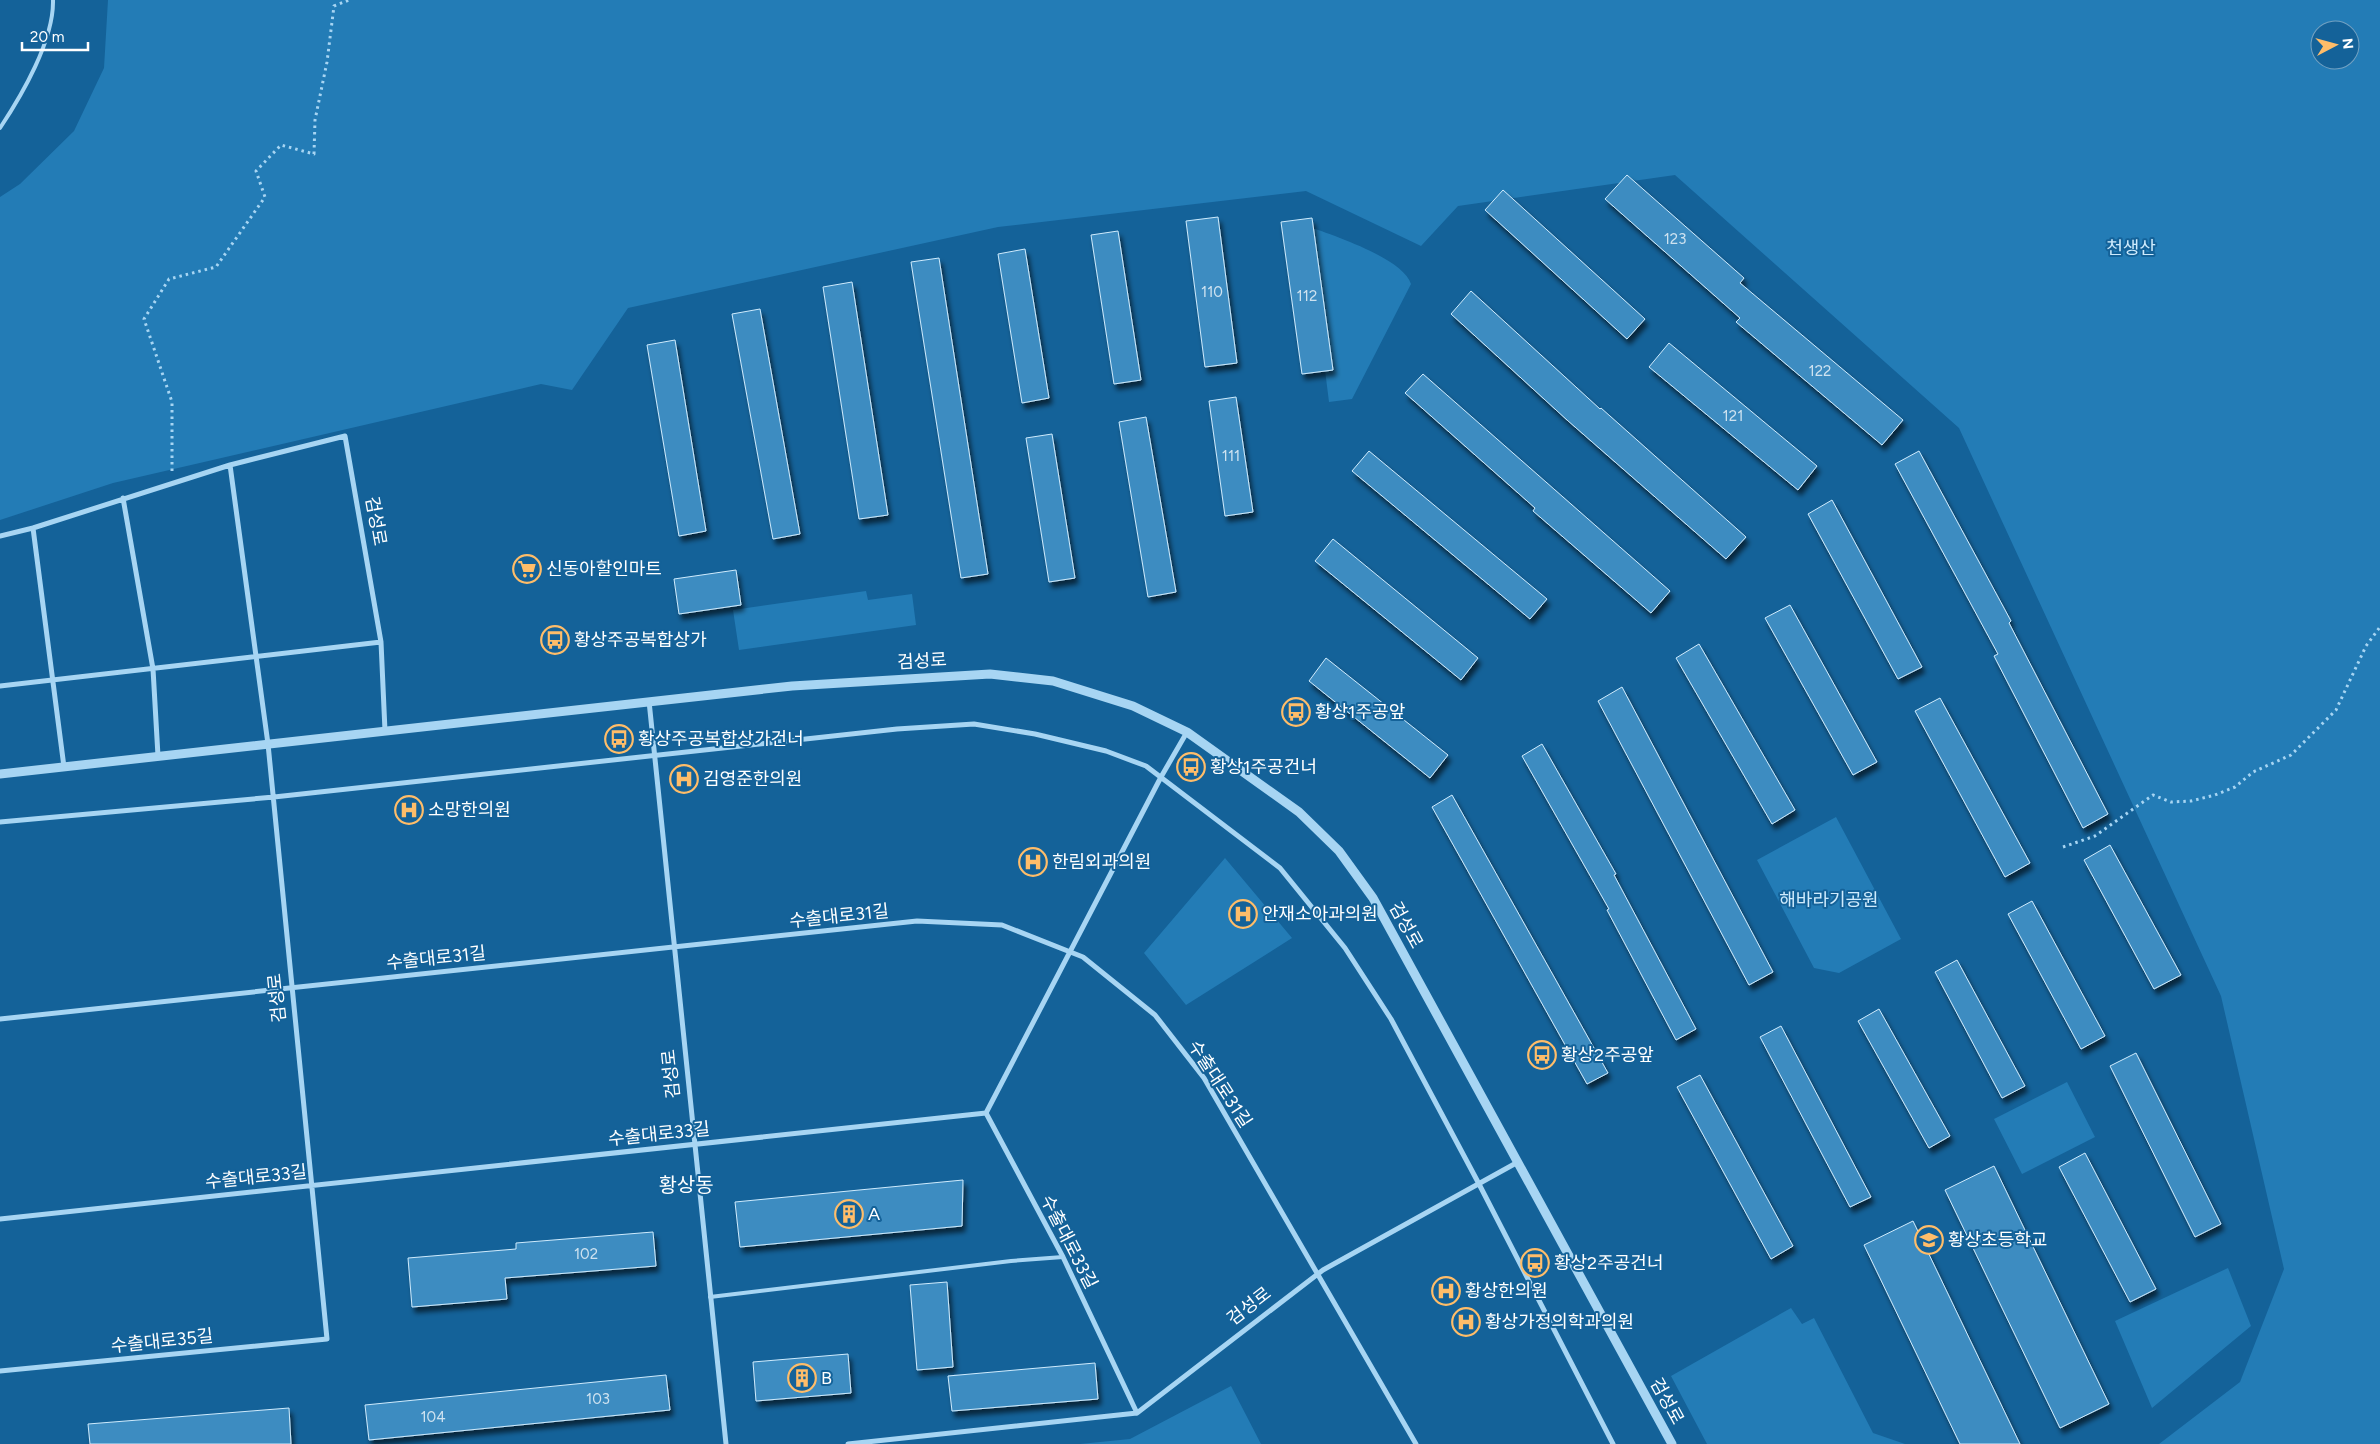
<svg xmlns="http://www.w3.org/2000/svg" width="2380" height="1444" viewBox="0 0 2380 1444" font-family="Figtree,'Noto Sans KR',sans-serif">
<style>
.green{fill:#237cb6;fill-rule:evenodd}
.building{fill:#3d8cc1;stroke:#cfebfd;filter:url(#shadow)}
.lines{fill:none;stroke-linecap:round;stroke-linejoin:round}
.path{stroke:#a7d5f3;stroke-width:3;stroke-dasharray:2.5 4;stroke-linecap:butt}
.service{stroke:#a7d5f3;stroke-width:4}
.minor{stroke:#a7d5f3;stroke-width:5}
.tertiary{stroke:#a7d5f3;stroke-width:9}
.labels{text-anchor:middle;stroke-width:4;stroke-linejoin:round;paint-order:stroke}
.number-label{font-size:15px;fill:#cee2f0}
.park-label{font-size:18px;fill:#cfebfd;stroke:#146299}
.street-label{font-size:18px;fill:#fff;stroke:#146299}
.poi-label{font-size:18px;fill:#fff;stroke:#146299;text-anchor:start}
.quarter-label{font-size:20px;fill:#fff;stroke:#146299}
</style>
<defs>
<filter id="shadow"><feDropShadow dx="3" dy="5.5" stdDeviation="2.5" flood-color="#0009"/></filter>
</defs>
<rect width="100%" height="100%" fill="#146299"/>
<path class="green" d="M108,0H2380V1444H2159L2240,1382L2284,1269L2221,996L1959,428L1675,175L1458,206L1421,246L1306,191L998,227L628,308L572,390L541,384L113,483L0,520V197L20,184L74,131L104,68ZM2320,30H2350V60H2320Z
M1307,226C1332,235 1403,258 1411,284L1352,399L1329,402Z
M866,591L868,600L912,594L916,625L739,650L733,610Z
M1836,817L1901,939L1839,973L1814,968L1757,860Z
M1225,858L1292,938L1186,1005L1144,953Z
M2067,1082L2095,1137L2022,1174L1994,1119Z
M2228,1268L2251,1326L2152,1408L2115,1321Z
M1791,1308L1802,1324L1814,1318L1873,1433L1905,1444H1707L1671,1376Z
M1231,1386L1261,1444H1080L1130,1439Z"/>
<path class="building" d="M1627,175L1744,278L1740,283L1903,420L1882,445L1736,322L1740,318L1605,199Z
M1503,190L1645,319L1627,339L1485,210Z
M1218,217L1237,363L1205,367L1186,221Z
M1312,218L1333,370L1302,374L1281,222Z
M1118,231L1141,380L1114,384L1091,235Z
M1025,249L1049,398L1022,403L998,254Z
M939,258L988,574L961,578L911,262Z
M852,282L888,515L859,519L823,287Z
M1471,291L1600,409L1601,408L1746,537L1726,559L1567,420L1451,314Z
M760,309L800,534L773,539L732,314Z
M675,340L706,531L679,536L647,345Z
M1669,343L1817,466L1798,490L1649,367Z
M1423,374L1670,591L1651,613L1533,511L1535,508L1405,393Z
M1236,397L1253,512L1225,516L1209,401Z
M1146,417L1176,592L1148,597L1119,422Z
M1052,434L1075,578L1049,582L1026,438Z
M1369,451L1547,599L1530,619L1352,471Z
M1919,451L2011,621L2009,623L2108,814L2083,828L1994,656L1998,654L1895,464Z
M1832,500L1922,667L1898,679L1808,514Z
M1333,539L1478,658L1461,680L1315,561Z
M736,570L741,605L679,614L674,579Z
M1790,605L1877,762L1853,775L1765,618Z
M1699,644L1795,810L1772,824L1676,658Z
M1326,658L1448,755L1430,778L1309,681Z
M1622,687L1773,972L1749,985L1598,701Z
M1940,698L2030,863L2005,877L1915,711Z
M1542,744L1616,874L1614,875L1696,1029L1676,1040L1607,910L1609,909L1522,756Z
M1452,795L1608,1073L1587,1084L1432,807Z
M2110,845L2181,975L2154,989L2084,860Z
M2032,901L2105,1036L2081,1049L2008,914Z
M1957,960L2025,1086L2002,1098L1935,972Z
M1879,1009L1950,1136L1929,1148L1858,1021Z
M1781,1026L1871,1197L1850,1207L1760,1037Z
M2136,1053L2221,1224L2195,1237L2110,1066Z
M1700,1075L1793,1246L1771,1259L1677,1087Z
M2085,1153L2156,1289L2130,1302L2059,1167Z
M1994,1166L2109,1404L2060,1428L1945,1190Z
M963,1180L962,1226L740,1247L735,1202Z
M1913,1221L2020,1444H1960L1864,1245Z
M653,1232L656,1266L505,1278L507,1299L412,1307L408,1258L516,1249V1243Z
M947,1282L953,1367L917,1370L910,1285Z
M848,1354L851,1393L756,1401L753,1362Z
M1095,1363L1098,1399L952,1411L948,1376Z
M666,1375L670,1410L369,1440L365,1405Z
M289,1408L291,1444H90L88,1424Z"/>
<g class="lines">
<path class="path" d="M172,471V402L144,319L169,279L216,267L265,197L256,171L281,145L314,154L315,120L327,62L334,6L349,0
M2063,847L2095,836L2153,795L2171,802L2191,801L2215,795L2235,787L2253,772L2291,755L2336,710L2366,646L2380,627"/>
<path class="service" d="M0,128C22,95 54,40 53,0
M710,1297L1011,1261L1063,1257"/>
<path class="minor" d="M123,498L153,669L158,756
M33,528L64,767
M0,536L33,528L230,465L345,436L381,642L385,731
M0,686L381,642
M649,701L726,1444
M0,822L274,797L897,729L974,724L1035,734L1106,751L1146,766L1280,868L1345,948L1391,1019L1479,1184L1613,1444
M0,1019L917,921L1002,925L1083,957L1155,1015L1204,1078L1416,1444
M986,1113L1161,777L1187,732
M986,1113L1063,1257L1137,1413
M0,1219L986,1113
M0,1371L327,1339L268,744L230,465
M1137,1413L1323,1270L1518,1162
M848,1444L1137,1413"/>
<path class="tertiary" d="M0,774L792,686L990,674L1053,681L1133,706L1187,732L1299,812L1339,851L1373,898L1672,1444"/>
</g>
<defs>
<symbol id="supermarket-ring" viewBox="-11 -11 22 22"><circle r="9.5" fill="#146299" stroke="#ffbd69" stroke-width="1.5"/><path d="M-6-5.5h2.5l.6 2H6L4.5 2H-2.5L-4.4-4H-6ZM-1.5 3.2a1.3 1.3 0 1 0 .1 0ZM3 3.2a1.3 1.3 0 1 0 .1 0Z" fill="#ffbd69"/></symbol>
<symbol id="bus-ring" viewBox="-11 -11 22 22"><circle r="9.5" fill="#146299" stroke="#ffbd69" stroke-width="1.5"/><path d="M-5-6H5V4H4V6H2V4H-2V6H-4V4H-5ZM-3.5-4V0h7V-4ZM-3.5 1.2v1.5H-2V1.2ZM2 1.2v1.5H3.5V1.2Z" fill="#ffbd69"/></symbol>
<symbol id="hospital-ring" viewBox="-11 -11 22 22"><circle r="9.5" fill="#146299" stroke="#ffbd69" stroke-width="1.5"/><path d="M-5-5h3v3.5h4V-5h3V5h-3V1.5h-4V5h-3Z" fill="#ffbd69"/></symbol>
<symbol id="building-ring" viewBox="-11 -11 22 22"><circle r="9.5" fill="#146299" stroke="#ffbd69" stroke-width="1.5"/><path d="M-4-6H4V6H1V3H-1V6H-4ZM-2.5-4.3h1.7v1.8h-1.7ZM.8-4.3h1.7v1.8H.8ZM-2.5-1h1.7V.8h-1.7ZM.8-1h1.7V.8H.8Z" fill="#ffbd69"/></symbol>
<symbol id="school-ring" viewBox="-11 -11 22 22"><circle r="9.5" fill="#146299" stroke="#ffbd69" stroke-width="1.5"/><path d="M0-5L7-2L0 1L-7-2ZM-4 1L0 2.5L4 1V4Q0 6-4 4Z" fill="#ffbd69"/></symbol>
</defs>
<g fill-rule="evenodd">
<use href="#supermarket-ring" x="511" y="553" width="32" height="32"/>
<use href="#bus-ring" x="539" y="624" width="32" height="32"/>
<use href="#bus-ring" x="1280" y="696" width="32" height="32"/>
<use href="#bus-ring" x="603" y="723" width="32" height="32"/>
<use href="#bus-ring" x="1175" y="751" width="32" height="32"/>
<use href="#hospital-ring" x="668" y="763" width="32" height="32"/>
<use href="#hospital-ring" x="393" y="794" width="32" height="32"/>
<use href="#hospital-ring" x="1017" y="846" width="32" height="32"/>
<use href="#hospital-ring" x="1227" y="898" width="32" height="32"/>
<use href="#bus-ring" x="1526" y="1039" width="32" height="32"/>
<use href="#building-ring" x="833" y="1198" width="32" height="32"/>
<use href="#school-ring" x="1913" y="1224" width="32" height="32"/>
<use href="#bus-ring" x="1519" y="1247" width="32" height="32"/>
<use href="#hospital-ring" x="1430" y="1275" width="32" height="32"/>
<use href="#hospital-ring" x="1450" y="1306" width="32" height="32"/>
<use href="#building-ring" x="786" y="1362" width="32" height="32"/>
</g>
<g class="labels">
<g class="number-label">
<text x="1675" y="244">123</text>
<text x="1212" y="297">110</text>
<text x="1307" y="301">112</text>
<text x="1820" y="376">122</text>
<text x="1733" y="421">121</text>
<text x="1231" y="461">111</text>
<text x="586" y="1259">102</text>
<text x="598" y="1404">103</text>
<text x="433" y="1422">104</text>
</g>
<g class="park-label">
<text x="2131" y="254">천생산</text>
<text x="1829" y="906">해바라기공원</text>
</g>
<g class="street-label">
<text transform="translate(376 521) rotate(80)" y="6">검성로</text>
<text transform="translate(922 661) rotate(-3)" y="6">검성로</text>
<text transform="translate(839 916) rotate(-6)" y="6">수출대로31길</text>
<text transform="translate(1406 925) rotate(61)" y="6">검성로</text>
<text transform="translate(436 958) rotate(-6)" y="6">수출대로31길</text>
<text transform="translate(277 998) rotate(-96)" y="6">검성로</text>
<text transform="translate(671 1074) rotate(-96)" y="6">검성로</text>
<text transform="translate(1220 1084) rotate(57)" y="6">수출대로31길</text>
<text transform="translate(659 1134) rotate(-6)" y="6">수출대로33길</text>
<text transform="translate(256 1177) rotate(-6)" y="6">수출대로33길</text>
<text transform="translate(1069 1242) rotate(63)" y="6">수출대로33길</text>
<text transform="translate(1249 1306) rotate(-38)" y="6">검성로</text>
<text transform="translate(162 1341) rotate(-6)" y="6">수출대로35길</text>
<text transform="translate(1667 1401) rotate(61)" y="6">검성로</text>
</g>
<g class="poi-label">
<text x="546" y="575">신동아할인마트</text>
<text x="574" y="646">황상주공복합상가</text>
<text x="1315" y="718">황상1주공앞</text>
<text x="638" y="745">황상주공복합상가건너</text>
<text x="1210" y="773">황상1주공건너</text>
<text x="703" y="785">김영준한의원</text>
<text x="428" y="816">소망한의원</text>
<text x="1052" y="868">한림외과의원</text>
<text x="1262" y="920">안재소아과의원</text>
<text x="1561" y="1061">황상2주공앞</text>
<text x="868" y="1220">A</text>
<text x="1948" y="1246">황상초등학교</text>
<text x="1554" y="1269">황상2주공건너</text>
<text x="1465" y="1297">황상한의원</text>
<text x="1485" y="1328">황상가정의학과의원</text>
<text x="821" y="1384">B</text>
</g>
<g class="quarter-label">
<text x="686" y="1192">황상동</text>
</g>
</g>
<g transform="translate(2335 45) rotate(84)"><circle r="24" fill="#146299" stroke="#72a1c2"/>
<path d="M0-4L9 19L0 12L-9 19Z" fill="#ffbd69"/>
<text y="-8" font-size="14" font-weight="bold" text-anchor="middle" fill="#ffffff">N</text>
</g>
<path d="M22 42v8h66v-8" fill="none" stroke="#ffffff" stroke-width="2.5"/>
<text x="30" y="42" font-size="15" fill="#ffffff" stroke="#146299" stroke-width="4" paint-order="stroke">20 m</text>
</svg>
